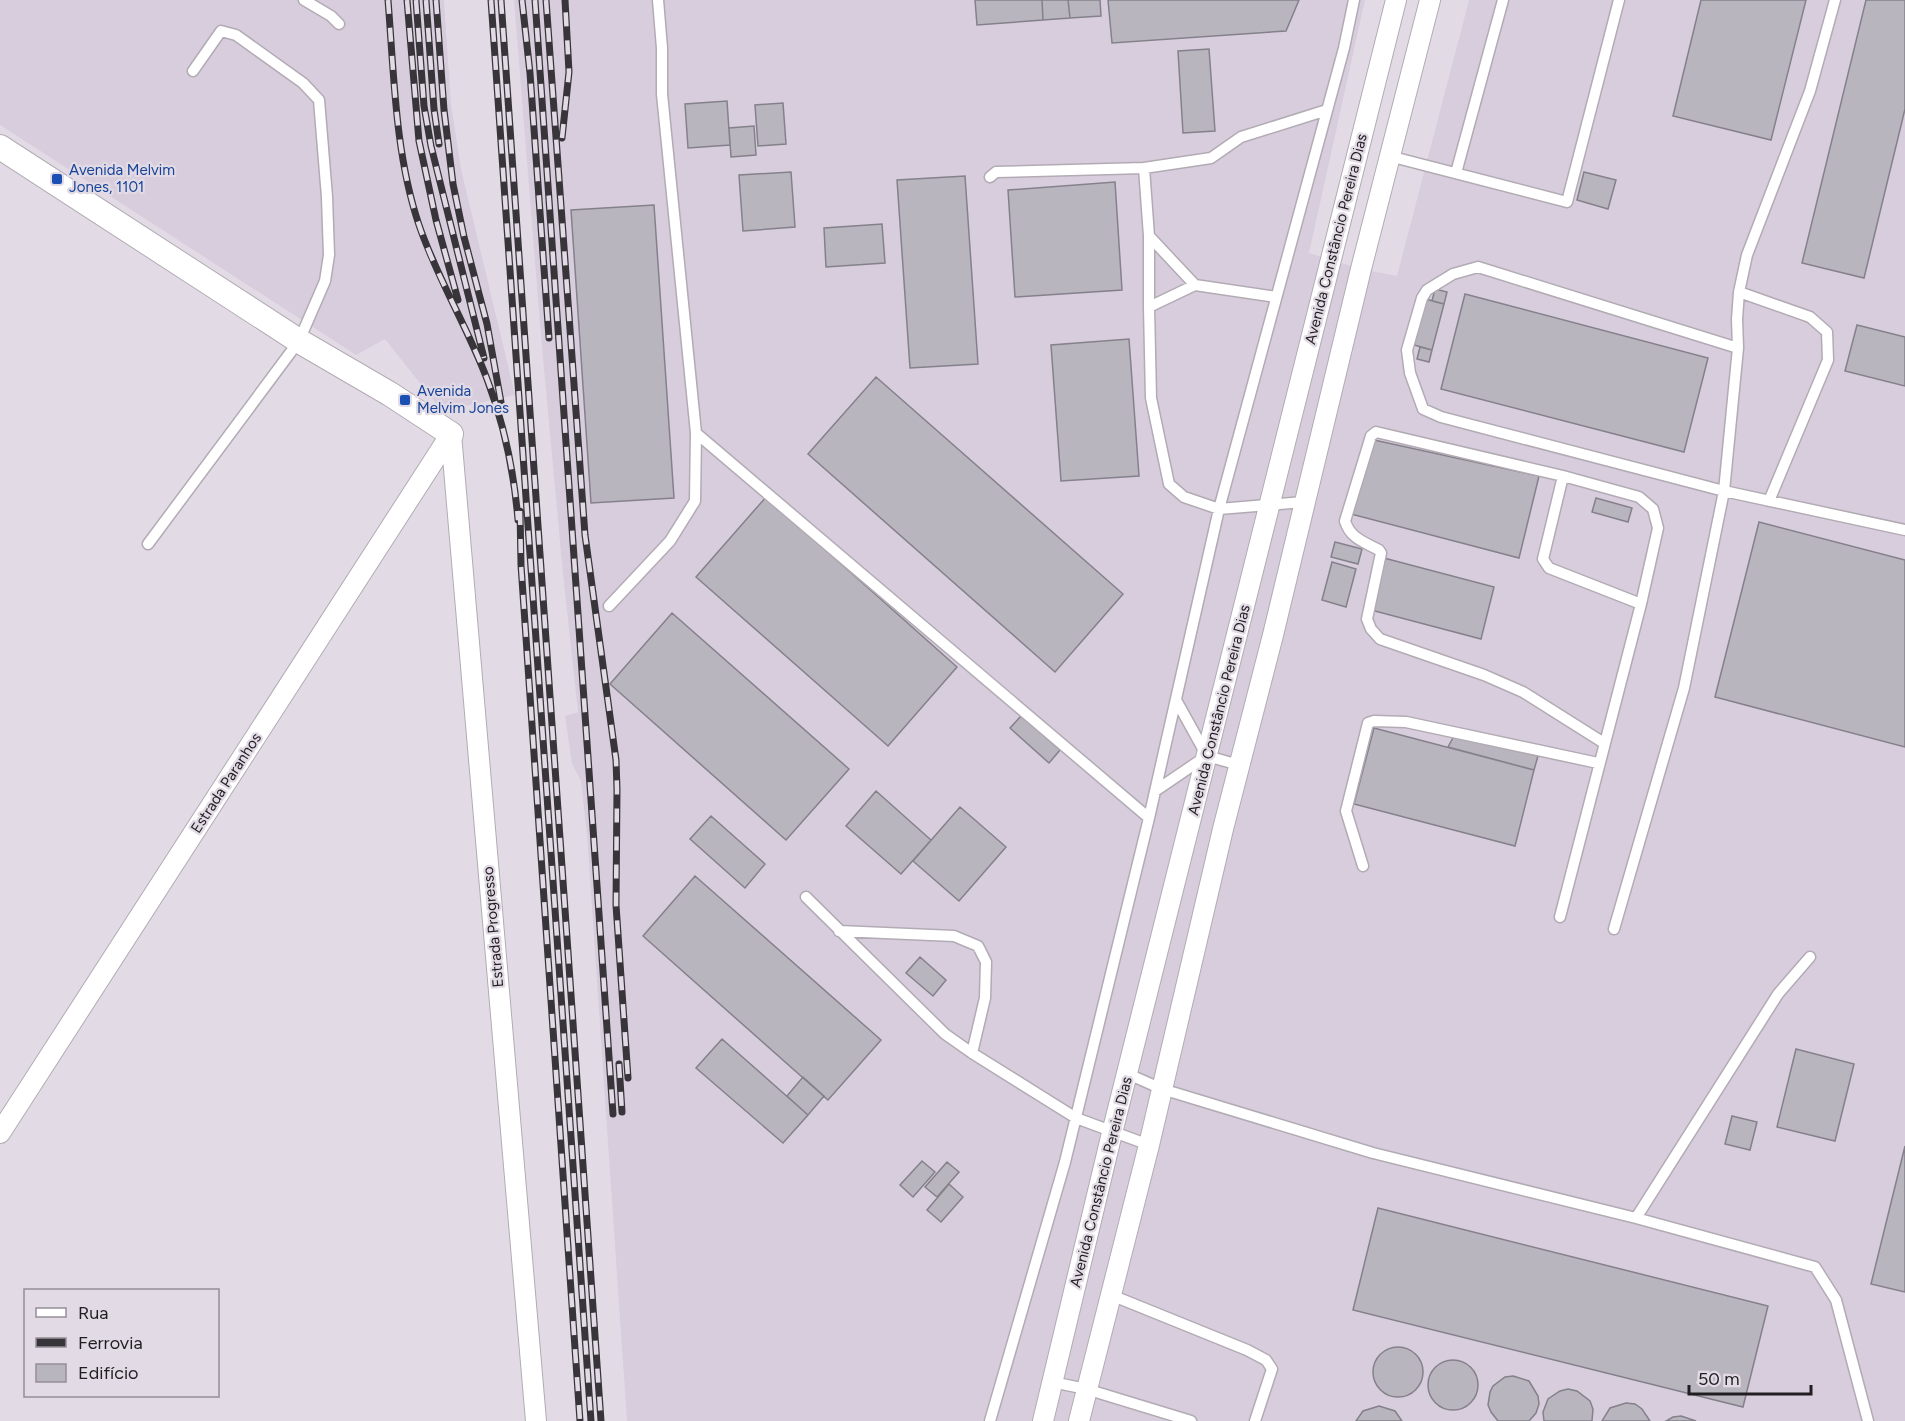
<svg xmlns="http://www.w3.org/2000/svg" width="1905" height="1421" viewBox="0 0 1905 1421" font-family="Figtree,sans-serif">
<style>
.built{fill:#d8cddd}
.building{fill:#b9b5bf;stroke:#84818a;stroke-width:1.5}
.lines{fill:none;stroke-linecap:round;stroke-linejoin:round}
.service-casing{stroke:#b2abb4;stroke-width:13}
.minor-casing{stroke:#b2abb4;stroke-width:22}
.tertiary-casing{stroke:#b2abb4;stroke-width:26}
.service{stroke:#fff;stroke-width:10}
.minor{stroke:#fff;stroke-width:20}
.tertiary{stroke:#fff;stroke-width:24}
.rail-casing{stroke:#38353a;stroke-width:7}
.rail{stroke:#e2dbe5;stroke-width:4.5;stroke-dasharray:14;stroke-linecap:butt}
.transit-dot{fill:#1a4fb4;stroke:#e2dbe5;stroke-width:2}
.labels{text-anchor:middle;stroke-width:4.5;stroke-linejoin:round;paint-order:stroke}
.transit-label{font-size:15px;fill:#164399;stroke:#e2dbe5;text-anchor:start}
.street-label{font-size:15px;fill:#211e22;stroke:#e2dbe5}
</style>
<rect width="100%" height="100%" fill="#e2dbe5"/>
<path class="built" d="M0,0H444L451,104L461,169L515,395L442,411L385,339L356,355L0,125Z
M514,0H1365L1309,253L1361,269L1397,276L1469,0H1905V1421H627L587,835L581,781L572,764L565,716L578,712L563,574L541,336Z"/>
<path class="building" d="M975,0H1042L1043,20L977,25Z
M1042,0H1068L1070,18L1043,20Z
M1068,0H1100L1101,16L1070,18Z
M1108,0H1299L1286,31L1112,43Z
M1701,0H1806L1771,140L1673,116Z
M1866,0H1905V109L1864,278L1802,263Z
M1209,49L1215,131L1183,133L1178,51Z
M727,101L730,145L688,148L685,104Z
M783,103L786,144L758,146L755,105Z
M754,126L756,155L731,157L729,128Z
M791,172L795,227L743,231L739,175Z
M1584,172L1616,180L1608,209L1577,200Z
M965,176L978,364L910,368L897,180Z
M1115,182L1122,290L1015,297L1008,190Z
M654,205L674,498L591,503L571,210Z
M882,224L885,263L826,267L824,228Z
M1435,289L1447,292L1444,304L1432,301Z
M1465,294L1708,358L1684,452L1441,389Z
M1426,299L1444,304L1432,350L1414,345Z
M1857,325L1905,337V386L1845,371Z
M1129,339L1139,476L1061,481L1051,345Z
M1420,347L1432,350L1429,362L1417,359Z
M876,377L1123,594L1055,672L808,454Z
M1374,440L1539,476L1519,558L1351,514Z
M766,497L957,667L888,746L696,577Z
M1596,498L1632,508L1628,522L1592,512Z
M1759,522L1905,560V747L1715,697Z
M1335,542L1362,549L1358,564L1331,557Z
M1384,558L1494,587L1481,639L1371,610Z
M1332,562L1356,569L1346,607L1322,600Z
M672,613L849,769L786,840L610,684Z
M1021,716L1060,750L1049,763L1010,728Z
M1374,728L1534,770L1515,846L1354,804Z
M1454,736L1538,756L1534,770L1448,747Z
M876,791L931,840L901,874L846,826Z
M960,807L1006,847L959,901L913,861Z
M711,816L765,864L745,888L690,839Z
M695,876L881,1040L828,1100L643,936Z
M920,957L946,980L933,996L906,973Z
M722,1039L808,1115L783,1143L696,1068Z
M1796,1049L1854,1064L1835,1141L1777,1127Z
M803,1077L824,1096L808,1115L787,1096Z
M1732,1116L1757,1122L1750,1150L1725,1144Z
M1905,1146V1292L1871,1284Z
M922,1161L935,1172L913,1197L900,1185Z
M947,1162L959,1172L937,1197L925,1187Z
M949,1184L963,1197L941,1222L927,1210Z
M1378,1208L1768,1306L1743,1407L1353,1310Z
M1373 1372a25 25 0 1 1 50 0a25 25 0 1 1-50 0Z
M1428 1385a25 25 0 1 1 50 0a25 25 0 1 1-50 0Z
M1513,1376L1529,1381L1538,1396L1539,1404L1536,1413L1529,1421H1498L1491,1412L1488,1405L1490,1392L1493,1386L1505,1377Z
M1568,1389L1577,1391L1590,1401L1593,1409L1592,1421H1544L1543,1412L1548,1399L1560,1391Z
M1626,1403L1635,1404L1642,1409L1650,1421H1602L1610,1408Z
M1379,1406L1395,1411L1402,1421H1356L1363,1411Z
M1681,1416L1696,1421H1666L1673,1417Z"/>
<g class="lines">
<defs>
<path id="service" d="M304,0L331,16L339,24
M1389,156L1567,202L1619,0
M1456,173L1503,0
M990,177L996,172L1144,168
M1149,236L1195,285
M1739,292L1747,255L1810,91L1835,0
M1276,297L1195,285L1149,307L1151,398L1169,484L1184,497L1219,509L1304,502
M1149,307V236L1144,168L1211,158L1241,137L1327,110
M1738,348L1737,319L1739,292L1810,317L1827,332L1828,360L1769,501
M696,433L1149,818
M1563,476L1543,559L1549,568L1641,604
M148,544L299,341L325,281L329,255L327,197L319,100L303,83L236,35L221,31L193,71
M609,606L670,541L695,501L696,433L662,94V48L658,0
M1176,700L1207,756L1239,765
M1155,791L1205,757
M1363,866L1346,811L1368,723L1374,721L1406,722L1598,763
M806,897L945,1034L972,1053L1076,1118L1149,1145
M1560,917L1641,604L1658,528L1653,509L1639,497L1563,476L1376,432L1371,436L1345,521C1350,538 1364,542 1379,550L1381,553L1367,619L1371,629L1380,639L1484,675L1523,692L1604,743
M1614,929L1684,688L1724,491L1738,348L1478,267L1453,274L1427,290L1422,298L1407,350L1410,373L1423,409L1441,417L1724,491L1905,530
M839,931L954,936L978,946L986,962L985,998L972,1053
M1128,1074L1162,1089L1373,1153L1636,1218L1815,1267L1836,1300L1868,1421
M1636,1218L1778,994L1810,957
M1111,1295L1247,1350L1266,1360L1272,1369L1255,1421
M1052,1382L1086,1389L1191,1421
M990,1421L1065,1162L1149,818L1219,509L1344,48L1354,0"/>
<path id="minor" d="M451,434L536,1421
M0,1133L451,434
M1043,1421L1112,1133L1396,0
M1079,1421L1149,1145L1223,829L1273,635L1361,269L1430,0"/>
<path id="tertiary" d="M0,147L299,341L390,394L451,434"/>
</defs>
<use href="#service" class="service-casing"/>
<use href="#minor" class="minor-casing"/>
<use href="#tertiary" class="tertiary-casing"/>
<use href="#service" class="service"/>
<use href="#minor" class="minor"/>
<use href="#tertiary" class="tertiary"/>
<defs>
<path id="rail" d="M388,0C394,74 395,154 419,225C437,278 467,326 487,379C504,424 514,472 518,520
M407,0L419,141L436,220L458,300
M416,0L424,106L431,146L484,358
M426,0L434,109L439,144
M436,0L444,110L453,184L464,237L487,324L501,402
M491,0L591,1421
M501,0L601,1421
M522,0L530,73L549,338
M535,0L613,1114
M546,0L585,535L616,760L617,789L616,905L628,1078
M562,138L569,72L565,0
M520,511L521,565L580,1421
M619,1064L622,1112"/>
</defs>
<use href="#rail" class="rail-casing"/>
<use href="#rail" class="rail"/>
</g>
<g class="transit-dot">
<rect x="51" y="173" width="12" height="12" rx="3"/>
<rect x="399" y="394" width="12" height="12" rx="3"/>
</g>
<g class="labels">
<g class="transit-label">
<text x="69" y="175">Avenida Melvim<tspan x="69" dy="17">Jones, 1101</tspan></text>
<text x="417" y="396">Avenida<tspan x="417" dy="17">Melvim Jones</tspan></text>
</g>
<g class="street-label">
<text transform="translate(1336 239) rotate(-76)" y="5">Avenida Constâncio Pereira Dias</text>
<text transform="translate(1219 710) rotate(-76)" y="5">Avenida Constâncio Pereira Dias</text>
<text transform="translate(226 783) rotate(-57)" y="5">Estrada Paranhos</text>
<text transform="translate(493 927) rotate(-95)" y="5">Estrada Progresso</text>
<text transform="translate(1101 1182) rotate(-76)" y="5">Avenida Constâncio Pereira Dias</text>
</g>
</g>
<rect x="24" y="1289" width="195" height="108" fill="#e2dbe5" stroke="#958f97" stroke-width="1.5"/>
<rect x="36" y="1308" width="30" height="9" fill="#ffffff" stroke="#958f97" stroke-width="1.5"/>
<text x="78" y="1319" font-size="18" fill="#211e22">Rua</text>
<rect x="36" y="1338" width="30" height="9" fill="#38353a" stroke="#958f97" stroke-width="1.5"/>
<text x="78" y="1349" font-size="18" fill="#211e22">Ferrovia</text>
<rect x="36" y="1364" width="30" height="18" fill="#b9b5bf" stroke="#958f97" stroke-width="1.5"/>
<text x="78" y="1379" font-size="18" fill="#211e22">Edifício</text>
<path d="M1689 1385v9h122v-9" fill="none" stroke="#211e22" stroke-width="3"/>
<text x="1698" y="1385" font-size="18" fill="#211e22" stroke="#e2dbe5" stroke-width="4.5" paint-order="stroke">50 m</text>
</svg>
